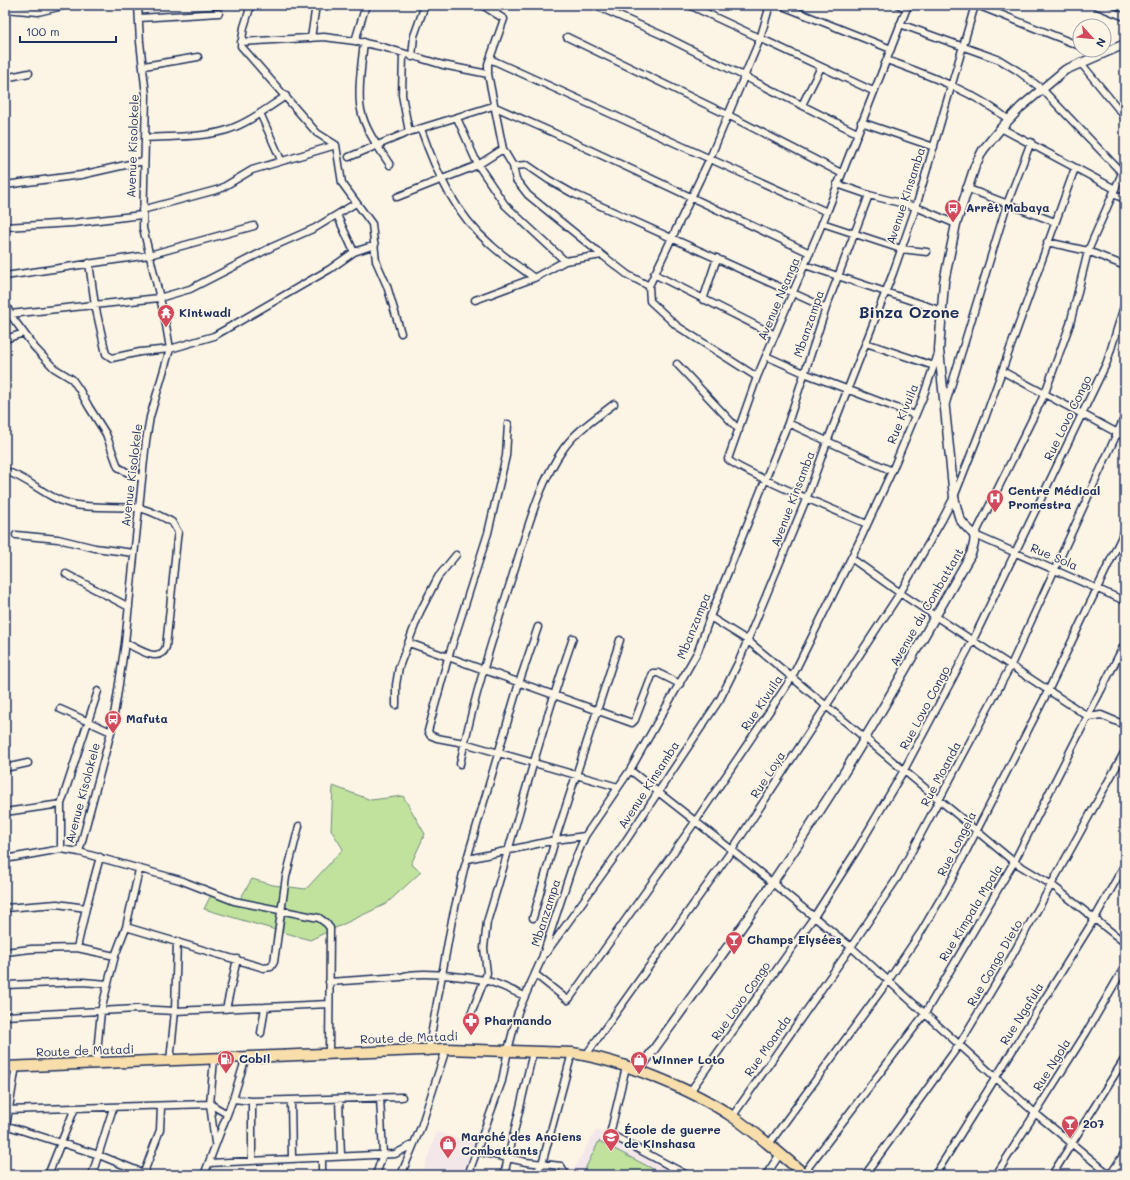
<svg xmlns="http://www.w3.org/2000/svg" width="1130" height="1180" viewBox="0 0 1130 1180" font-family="Mali,sans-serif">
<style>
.built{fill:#f4e7ea}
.green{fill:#c0e29c;stroke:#6e887d}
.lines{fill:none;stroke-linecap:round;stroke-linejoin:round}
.minor-casing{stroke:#1b2f5e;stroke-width:9}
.tertiary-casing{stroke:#1b2f5e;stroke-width:11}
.secondary-casing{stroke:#1b2f5e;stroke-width:12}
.primary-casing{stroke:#1b2f5e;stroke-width:13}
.minor{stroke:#fcf5e5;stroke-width:6}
.tertiary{stroke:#fcf5e5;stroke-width:8}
.secondary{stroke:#fcf5e5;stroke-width:9}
.primary{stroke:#f8deab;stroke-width:10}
.labels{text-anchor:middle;stroke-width:3.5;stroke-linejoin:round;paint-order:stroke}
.street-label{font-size:12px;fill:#1b2f5e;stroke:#fcf5e5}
.poi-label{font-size:12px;font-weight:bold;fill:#1b2f5e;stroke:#fcf5e5;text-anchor:start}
.district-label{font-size:16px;font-weight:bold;fill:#1b2f5e;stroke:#fcf5e5}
</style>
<rect width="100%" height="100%" fill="#fcf5e5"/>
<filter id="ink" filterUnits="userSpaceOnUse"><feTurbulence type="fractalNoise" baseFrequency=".025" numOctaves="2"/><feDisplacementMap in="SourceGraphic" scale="8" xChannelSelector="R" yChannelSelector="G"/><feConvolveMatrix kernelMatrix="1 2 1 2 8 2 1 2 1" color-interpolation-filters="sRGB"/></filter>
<g filter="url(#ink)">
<path class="built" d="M596,1129L681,1175H571Z
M437,1132L475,1143L464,1175H421Z"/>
<path class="green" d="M333,786L371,800L403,796L425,834L411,864L421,872L386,904L310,940L204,909L211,895L237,904L252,879L273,885L306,889L343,849L331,830Z
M599,1141L655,1170L652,1175H582Z"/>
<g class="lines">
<defs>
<path id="minor" d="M251,5L244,27L241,46L317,133L336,145L342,183L372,224L376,261L387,286L401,333
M482,5L504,19L488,64V74L503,149L513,166L516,180L521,186L528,195L602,255L628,275L649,286
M594,5L662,35L857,133
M689,5L873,91
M780,5L891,49
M899,5L907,8
M977,5L1080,46
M1095,5L1125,17
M5,9L38,12L67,5
M495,13L499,5
M139,18L219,13
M900,24L1000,60L1018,71L1042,89L1122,173L1088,251L1070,324L1045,393L975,535L1125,601
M567,37L728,115L841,173
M311,38L316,5
M355,41L366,5
M241,42L324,37L355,41L383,47L443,65L488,74
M364,42C362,60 357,93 361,110C365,130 379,148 390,165
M1090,50L1100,54
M403,53L402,95L409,132
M412,57L414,36L425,5
M490,59L827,212
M887,60C930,76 973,91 1009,120
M1080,62L1125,117
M144,66L198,57
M5,78L29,73
M802,105L821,67
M260,113L281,160
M457,118L478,165L505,205L565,261
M861,122L934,147
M1001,128L1115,189
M421,129C436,172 455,214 491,245C504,257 520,267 534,278
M145,138C171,136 202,138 227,130C249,123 267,108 286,96
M349,157L409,132L493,106L554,133L810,253
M513,166L527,165L549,180L572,193L826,308
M837,184L869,195L916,207L956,224
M5,185L81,175L143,161
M966,188L1055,222
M1113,194L1125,199
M397,197L478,165L503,149
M142,210L220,189L252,170L336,145
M337,215L354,252
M822,223L901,249L927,252
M5,227L73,223L142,215
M1047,242L1088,251L1125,266
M89,263L95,305L106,354L112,358L140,352L170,349L214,336L330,269L354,252L375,245
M805,265L942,311
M654,274L775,335
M5,276L149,255L254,226
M475,300L534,278L565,261L602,255
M703,300L717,258
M5,303L12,317L35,348L54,368L72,379L79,389L89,407L106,434L118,467L135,477H142
M10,314L159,298L190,289L272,247L315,228L356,203
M5,339L24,333
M866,343L934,366
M766,356L804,373L915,415
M677,364L739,430
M1002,371L1125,437
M757,377L677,326L650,301L649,286L710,158L760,39L770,5
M946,403L1007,204L1031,142
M788,423L892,471
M508,424L506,456L488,533L448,658L428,731L430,735L437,738L464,743L618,787
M5,471C29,478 46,498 71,504C93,509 116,506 138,508C149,509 162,517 172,522L178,532L177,539L166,647C159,665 138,648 125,643
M867,524C848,516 733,468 728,459L757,377L827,212L908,5
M16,535L58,539L95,548L134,553
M851,558L900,593L1089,717L1101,715L1125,725
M66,574L129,607
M710,617L747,640L1014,862L1052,885L1125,943
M409,643L632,723L635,720L653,673H658L680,684
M396,705V685L399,667L420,612L438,577L456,555
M60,709L111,732
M460,764C473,700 493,637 513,574C527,532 538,484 564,448C577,430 596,418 614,404
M5,768L28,763
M630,770L732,850L851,947L1035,1113L1110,1175
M5,812L61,804
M61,849V804L98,691
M79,852L111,732L117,697L125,643L146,441L150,417L170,349L165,319L143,228L146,95L140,42L138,5
M5,859L61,849L79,852L180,880L234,901L319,918L326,923L330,928L329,1053
M468,859L555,840L585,836
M5,908L57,904L86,908
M533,918L555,840L620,640
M126,927L264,968L271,967L274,962L286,877L299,826
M77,948L86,908L100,857
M5,952L31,949L77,948L115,956
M546,953L619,851L720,699L739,661L807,497L827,442L893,273L916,207L975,5
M535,974L565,998L568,1000L570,998L695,822L791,679L859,542L892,471L923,397L938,354
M329,982L401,977C420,970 463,977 484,980C498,983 512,991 525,996
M5,985L83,982L108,984
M226,1009L237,959
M471,1014L487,973L484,948L487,922C516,828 540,732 573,638
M5,1016L137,1009L175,1011L329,1004
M261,1033L265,1007
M428,1052L452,920L464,869L519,683L538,627
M586,1055L732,850L900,593L942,520L954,497L984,421L1075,168
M214,1059L210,1104L215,1143
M170,1061L175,1011L177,941
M96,1063L101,1011L115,956L126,927L139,870
M626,1067L610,1134L687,1175
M689,1093L814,917L858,848L904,770L973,640L1107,362L1125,303
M233,1099L252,1101L402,1097
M339,1099L341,1156
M252,1101V1161
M291,1101L292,1159
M5,1110L210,1104L227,1114
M732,1117L851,947L898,877L1011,665L1125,416
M8,1126L99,1155L148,1175
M5,1133L16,1066
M769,1144L888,981L921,932L951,881L1049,689L1125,530
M476,1151L526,1162L561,1166L564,1171L563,1175
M322,1158V1175
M209,1163L395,1154L414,1144
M803,1174L924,1015L1014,862L1125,643
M48,1175L75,1108
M92,1175L113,1108
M143,1175L160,1130L161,1107
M204,1175L233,1099L246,1057
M376,1175L383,1154L380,1098
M401,1175L421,1127L446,1049
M468,1175L502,1081L508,1050L518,1012L542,958L572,867L585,836L630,770L698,651L710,617L788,423L826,308L869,195
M504,1175L533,1052
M535,1175L542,1164L572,1053
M766,1175L780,1154
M865,1175L959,1045L1007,965L1125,751
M935,1175L1095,918L1125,864
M996,1175L1086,1033L1125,966
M1052,1175L1125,1058"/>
<path id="tertiary" d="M639,1070C700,985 763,900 819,812C874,728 921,640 971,554C980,528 970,536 960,519C957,512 956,504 954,497L939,350L944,282L956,224L975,166L983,150L1001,128L1021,107L1065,70L1125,44"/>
<path id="secondary" d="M1112,1175L1125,1155"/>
<path id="primary" d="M5,1067L446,1049L572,1053C621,1060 692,1089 733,1117C758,1134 782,1155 805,1175"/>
</defs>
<use href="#minor" class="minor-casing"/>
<use href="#tertiary" class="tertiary-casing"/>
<use href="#secondary" class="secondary-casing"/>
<use href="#primary" class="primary-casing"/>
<use href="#minor" class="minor"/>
<use href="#tertiary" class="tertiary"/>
<use href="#secondary" class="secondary"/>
<use href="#primary" class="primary"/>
</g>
</g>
<defs>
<symbol id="bus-pin" viewBox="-11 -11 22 30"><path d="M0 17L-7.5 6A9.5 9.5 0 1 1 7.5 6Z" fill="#d1495b" stroke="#fcf5e5"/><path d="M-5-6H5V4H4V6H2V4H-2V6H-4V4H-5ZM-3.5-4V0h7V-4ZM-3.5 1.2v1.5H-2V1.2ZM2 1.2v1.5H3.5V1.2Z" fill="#fff"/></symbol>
<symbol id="temple-pin" viewBox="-11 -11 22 30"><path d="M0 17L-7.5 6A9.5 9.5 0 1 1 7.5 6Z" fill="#d1495b" stroke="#fcf5e5"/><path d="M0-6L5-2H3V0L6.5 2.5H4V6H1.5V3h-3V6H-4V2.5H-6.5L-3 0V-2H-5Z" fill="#fff"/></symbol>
<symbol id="hospital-pin" viewBox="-11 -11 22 30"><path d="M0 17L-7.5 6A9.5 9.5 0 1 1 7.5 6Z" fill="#d1495b" stroke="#fcf5e5"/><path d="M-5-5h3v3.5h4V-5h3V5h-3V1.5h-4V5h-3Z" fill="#fff"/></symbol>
<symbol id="bar-pin" viewBox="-11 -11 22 30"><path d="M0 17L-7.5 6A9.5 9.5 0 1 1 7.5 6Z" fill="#d1495b" stroke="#fcf5e5"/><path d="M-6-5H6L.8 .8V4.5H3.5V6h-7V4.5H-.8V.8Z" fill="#fff"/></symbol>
<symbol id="pharmacy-pin" viewBox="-11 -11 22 30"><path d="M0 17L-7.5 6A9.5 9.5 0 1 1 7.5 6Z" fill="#d1495b" stroke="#fcf5e5"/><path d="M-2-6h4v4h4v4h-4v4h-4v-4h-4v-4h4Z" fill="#fff"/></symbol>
<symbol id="fuel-pin" viewBox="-11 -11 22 30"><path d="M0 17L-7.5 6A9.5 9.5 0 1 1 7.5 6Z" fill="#d1495b" stroke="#fcf5e5"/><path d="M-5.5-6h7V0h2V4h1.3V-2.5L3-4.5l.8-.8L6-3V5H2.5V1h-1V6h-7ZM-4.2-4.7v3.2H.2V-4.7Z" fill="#fff"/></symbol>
<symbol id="shop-pin" viewBox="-11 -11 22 30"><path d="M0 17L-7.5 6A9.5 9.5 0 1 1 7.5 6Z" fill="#d1495b" stroke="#fcf5e5"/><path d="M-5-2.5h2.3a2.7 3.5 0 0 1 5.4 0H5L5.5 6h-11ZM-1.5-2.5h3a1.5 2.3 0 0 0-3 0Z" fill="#fff"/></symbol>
<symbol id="university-pin" viewBox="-11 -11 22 30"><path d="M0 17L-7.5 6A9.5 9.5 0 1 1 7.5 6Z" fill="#d1495b" stroke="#fcf5e5"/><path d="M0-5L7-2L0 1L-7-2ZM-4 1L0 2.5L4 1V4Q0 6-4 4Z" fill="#fff"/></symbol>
</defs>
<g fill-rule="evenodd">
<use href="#bus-pin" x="943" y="198" width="20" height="27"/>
<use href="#temple-pin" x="156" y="303" width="20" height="27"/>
<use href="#hospital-pin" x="985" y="488" width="20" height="27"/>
<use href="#bus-pin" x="103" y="709" width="20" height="27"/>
<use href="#bar-pin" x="724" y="930" width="20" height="27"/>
<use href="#pharmacy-pin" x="461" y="1011" width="20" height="27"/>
<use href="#fuel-pin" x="216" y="1049" width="20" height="27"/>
<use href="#shop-pin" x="629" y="1050" width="20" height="27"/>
<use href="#bar-pin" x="1060" y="1114" width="20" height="27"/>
<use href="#university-pin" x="601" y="1127" width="20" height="27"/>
<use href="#shop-pin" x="438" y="1134" width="20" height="27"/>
</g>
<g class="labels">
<g class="street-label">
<text transform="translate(133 146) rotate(-88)" y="4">Avenue Kisolokele</text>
<text transform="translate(906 196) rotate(-72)" y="4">Avenue Kinsamba</text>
<text transform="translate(779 299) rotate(-67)" y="4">Avenue Nsanga</text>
<text transform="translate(809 324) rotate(-71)" y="4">Mbanzampa</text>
<text transform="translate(903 414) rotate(-68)" y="4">Rue Kivuila</text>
<text transform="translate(1068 418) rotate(-64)" y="4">Rue Lovo Congo</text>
<text transform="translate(132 475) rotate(-83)" y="4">Avenue Kisolokele</text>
<text transform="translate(793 499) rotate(-69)" y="4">Avenue Kinsamba</text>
<text transform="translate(1054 557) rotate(23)" y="4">Rue Sola</text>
<text transform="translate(927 607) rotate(-60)" y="4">Avenue du Combattant</text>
<text transform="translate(694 626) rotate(-68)" y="4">Mbanzampa</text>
<text transform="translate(762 703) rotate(-56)" y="4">Rue Kivuila</text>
<text transform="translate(925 708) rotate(-62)" y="4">Rue Lovo Congo</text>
<text transform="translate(941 774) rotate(-62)" y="4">Rue Moanda</text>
<text transform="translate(768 775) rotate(-57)" y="4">Rue Loya</text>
<text transform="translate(649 785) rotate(-57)" y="4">Avenue Kinsamba</text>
<text transform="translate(83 793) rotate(-75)" y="4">Avenue Kisolokele</text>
<text transform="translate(957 844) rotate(-63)" y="4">Rue Longela</text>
<text transform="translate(546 913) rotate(-72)" y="4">Mbanzampa</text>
<text transform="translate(971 913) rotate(-59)" y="4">Rue Kimpala Mpala</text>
<text transform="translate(995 963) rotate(-60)" y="4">Rue Congo Dieto</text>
<text transform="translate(741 1001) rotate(-55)" y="4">Rue Lovo Congo</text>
<text transform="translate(1022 1014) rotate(-58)" y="4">Rue Ngafula</text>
<text transform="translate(409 1038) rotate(-2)" y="4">Route de Matadi</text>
<text transform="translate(768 1046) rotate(-55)" y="4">Rue Moanda</text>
<text transform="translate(85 1051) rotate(-2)" y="4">Route de Matadi</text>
<text transform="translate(1052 1065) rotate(-58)" y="4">Rue Ngola</text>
</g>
<g class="poi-label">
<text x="966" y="212">Arrêt Mabaya</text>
<text x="179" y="317">Kintwadi</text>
<text x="1008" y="495">Centre Médical<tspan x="1008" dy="14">Promestra</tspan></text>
<text x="126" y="723">Mafuta</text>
<text x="747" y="944">Champs Elysées</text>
<text x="484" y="1025">Pharmando</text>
<text x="239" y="1063">Cobil</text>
<text x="652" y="1064">Winner Loto</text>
<text x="1083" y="1128">207</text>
<text x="624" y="1134">École de guerre<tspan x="624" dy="14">de Kinshasa</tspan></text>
<text x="461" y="1141">Marché des Anciens<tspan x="461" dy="14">Combattants</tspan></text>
</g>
<g class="district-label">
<text x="909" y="318">Binza Ozone</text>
</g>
</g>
<rect width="1130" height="1180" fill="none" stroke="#fcf5e5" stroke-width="20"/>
<rect x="10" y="10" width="1110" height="1160" fill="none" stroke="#1b2f5e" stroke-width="1.5" filter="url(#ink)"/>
<g transform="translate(1092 38) rotate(117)"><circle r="19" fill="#fcf5e5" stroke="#a2a6af"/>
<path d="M0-3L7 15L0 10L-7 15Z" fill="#d1495b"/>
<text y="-6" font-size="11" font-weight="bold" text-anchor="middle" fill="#1b2f5e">N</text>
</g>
<path d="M20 36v6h96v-6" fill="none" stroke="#1b2f5e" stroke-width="2"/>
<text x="26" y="36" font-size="12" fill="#1b2f5e" stroke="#fcf5e5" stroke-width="3" paint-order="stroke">100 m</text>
</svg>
